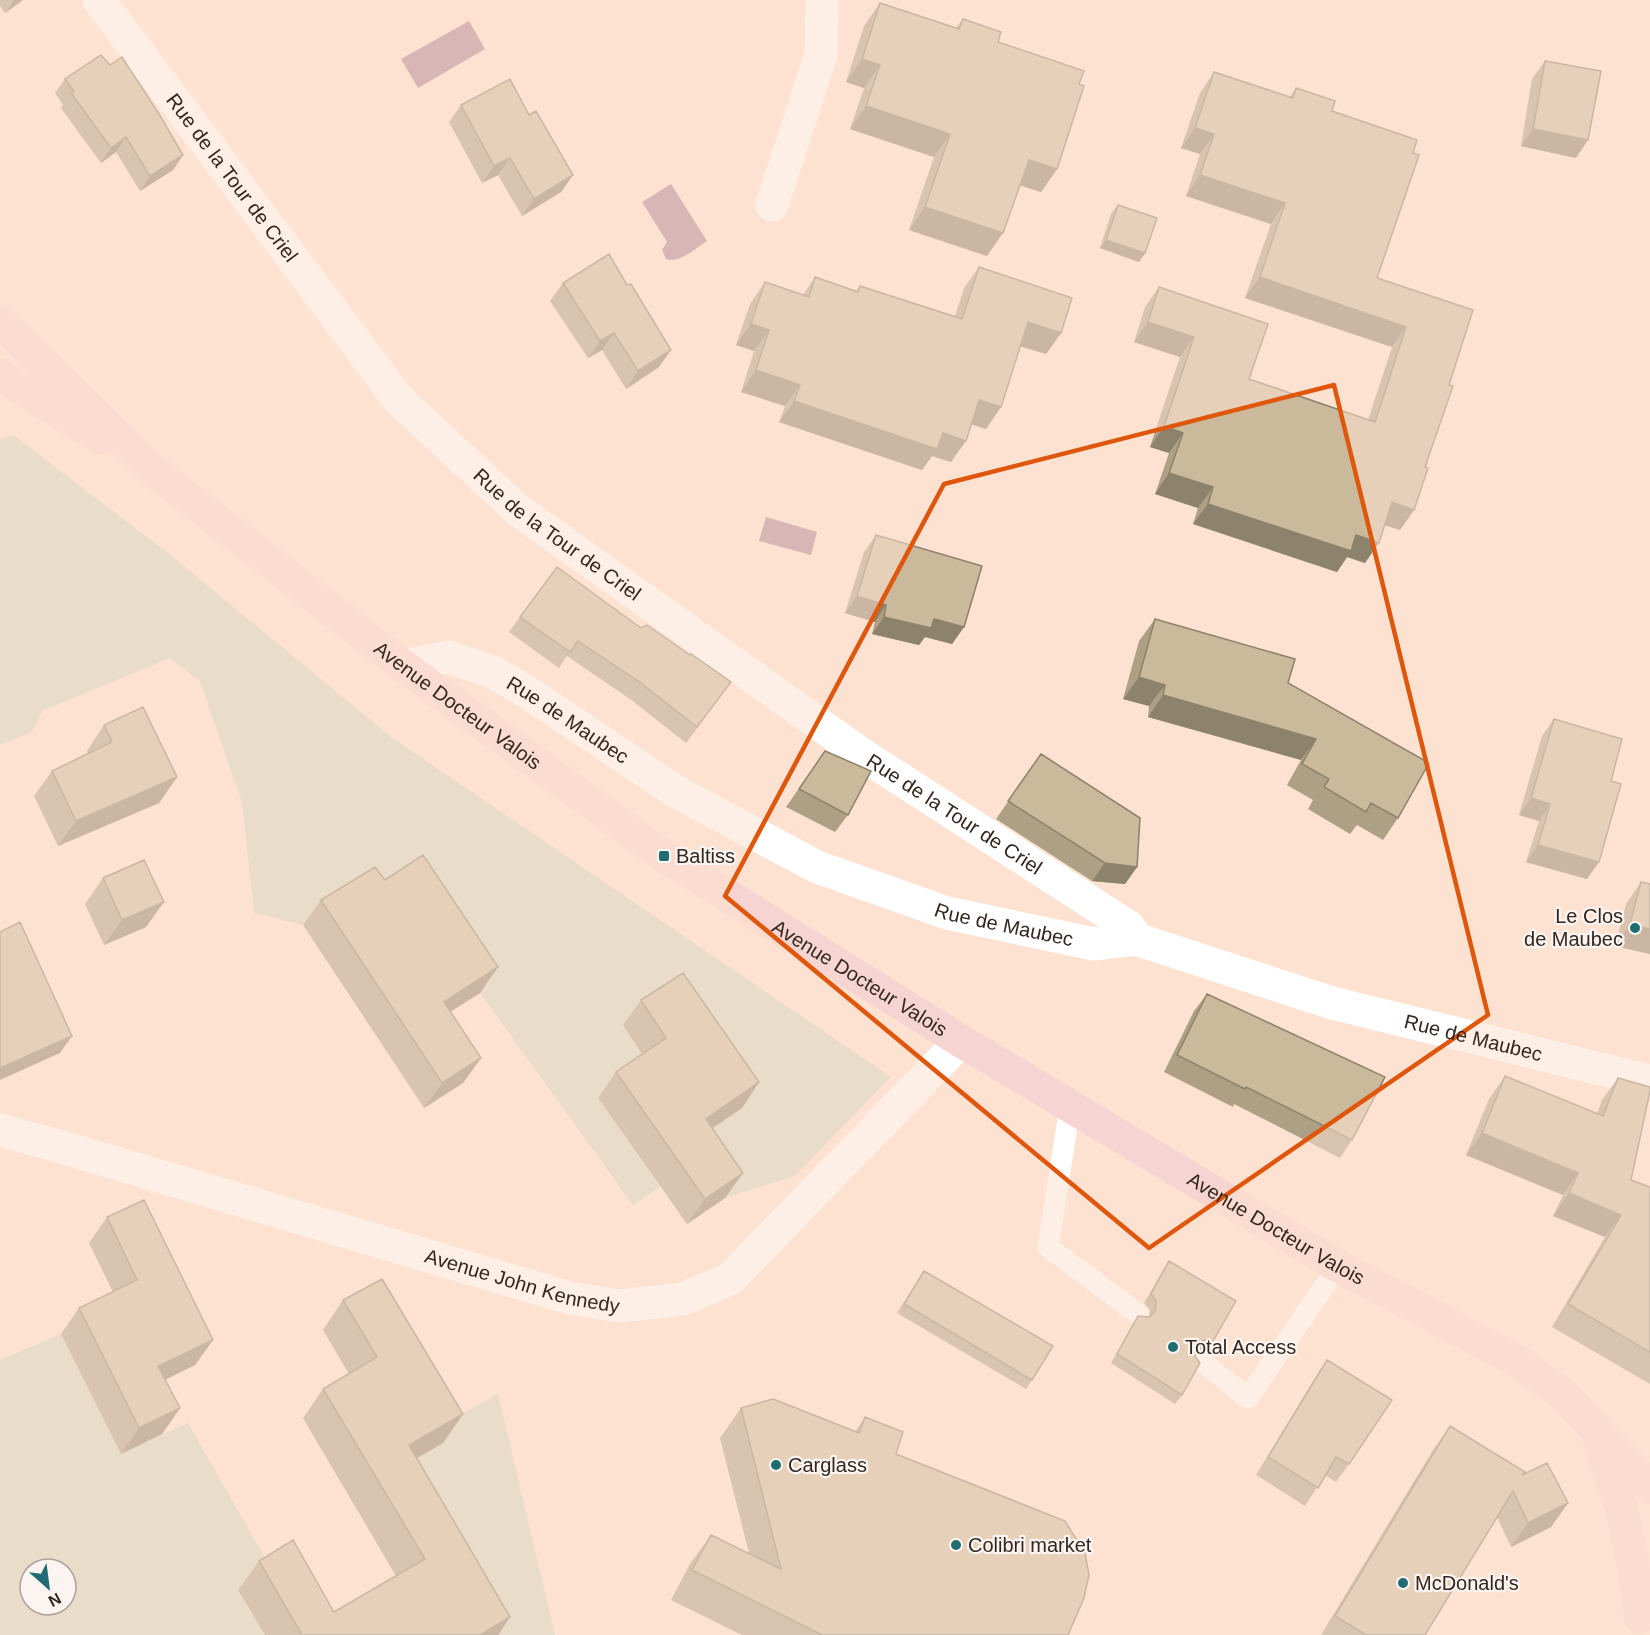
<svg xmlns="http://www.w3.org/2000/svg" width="1650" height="1635" viewBox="0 0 1650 1635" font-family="Arial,sans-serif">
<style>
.green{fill:#d1d5bc;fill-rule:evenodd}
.water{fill:#ac8292}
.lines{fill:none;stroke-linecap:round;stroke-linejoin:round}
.lane{stroke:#fff;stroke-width:21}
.street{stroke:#fff;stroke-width:33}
.primary{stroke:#f6d4d1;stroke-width:33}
.wall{fill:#aea085}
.shaded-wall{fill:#8d826c}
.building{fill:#caba9b;stroke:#8d826c;stroke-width:1.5}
.marked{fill:none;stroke:#df560d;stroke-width:4.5;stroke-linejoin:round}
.poi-dot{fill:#206c72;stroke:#fbf4f0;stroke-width:2}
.labels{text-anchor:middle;stroke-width:4.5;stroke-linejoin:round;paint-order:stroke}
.street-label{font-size:20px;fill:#33271f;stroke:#fbf4f0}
.poi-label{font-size:20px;fill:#33271f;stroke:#fbf4f0;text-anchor:start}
</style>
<rect width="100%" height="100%" fill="#fde2d2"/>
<path class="green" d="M13,435L168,553L391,737L891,1077L795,1176L725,1198L689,1144L741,1107L648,1064L598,1098L660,1187L633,1205L480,993L406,880L303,925L254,913L242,802L200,681L170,658L42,711L32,732L0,745V439Z
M61,1334L121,1453L188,1423L272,1570L238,1590L265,1635H0V1360ZM30,1569H66V1605H30Z
M498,1394L555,1635H483L388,1475L442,1444L434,1429Z"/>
<path class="water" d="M469,21L485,49L418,88L401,59Z
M671,184L707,241C696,248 679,264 666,259L662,250L667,242L642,202Z
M766,517L817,532L811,555L759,541Z"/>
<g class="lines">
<path class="lane" d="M1070,1107L1048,1247L1138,1314
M1201,1361L1248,1398L1338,1266"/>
<g class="street">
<path id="s1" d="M99,0L399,400L518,510L860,753L1129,927L1136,939"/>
<path d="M772,205L821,55L822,0"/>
<path id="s2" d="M403,666L449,657L493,672L527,692L675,791L817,867L947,913L1094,944L1136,939L1332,1003L1650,1081"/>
<path id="s3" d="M0,1130L58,1146L570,1298L619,1306L683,1299L730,1279L961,1041"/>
</g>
<g class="primary">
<path id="s4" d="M0,322L155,472L403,666L664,856L961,1041L1338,1266L1516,1360L1564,1395L1650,1488"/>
<path d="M0,375L100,438"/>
<path d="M1599,1441L1622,1511L1634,1568L1640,1617"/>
</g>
</g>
<path class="wall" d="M0,0H23L5,13L0,6Z
M880,3L956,28L963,19L998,42L1079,84L1057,169L1041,192L1020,185L987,256L909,230L934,157L850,129L864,88L846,82L864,26Z
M1545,61L1576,158L1521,146L1532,79Z
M1214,72L1290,97L1296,88L1332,111L1377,278L1449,385L1414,510L1400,530L1385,525L1365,563L1347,557L1337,572L1193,524L1198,508L1155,494L1169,453L1150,447L1180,357L1134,342L1145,307L1159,287L1249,379L1368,420L1392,347L1245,298L1271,224L1186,196L1200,154L1181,148L1200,93Z
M65,79L183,155L173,170L140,191L116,152L101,163L61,108L63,105L55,93Z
M461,105L529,115L573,175L561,192L522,216L498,175L482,183L449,122Z
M1118,205L1145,253L1139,262L1100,248L1111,214Z
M979,267L1061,333L1046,354L1021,346L986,429L971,424L951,462L932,456L922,470L779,422L785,406L741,392L754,351L736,345L750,304L765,282L803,295L815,277L856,291L860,286L955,316L964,288Z
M563,283L659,367L626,389L602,350L588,358L550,301Z
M876,535L964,627L952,644L925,637L919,645L872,634L875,622L845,613L864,552Z
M520,617L641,628L690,655L731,682L686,743L630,699L567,656L559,668L509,632Z
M1155,619L1288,683L1398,818L1383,840L1357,825L1350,834L1308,809L1313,800L1287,785L1301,760L1148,717L1149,706L1123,699L1139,641Z
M1554,719L1611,781L1587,879L1526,862L1539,821L1519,815L1542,736Z
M104,725L177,777L159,803L58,846L34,796L52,771L88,754L87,751Z
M825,751L848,815L835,832L786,807Z
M1041,754L1137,867L1125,884L1092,881L996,819Z
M103,878L146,927L104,945L85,904Z
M1641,882L1650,884V954L1615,946L1626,904Z
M321,900L498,967L480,993L450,1012L481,1058L463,1083L424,1108L303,925Z
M1207,994L1352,1140L1340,1158L1234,1104L1233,1107L1164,1072L1194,1011Z
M641,1000L759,1082L742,1108L712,1128L743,1173L725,1198L687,1224L598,1098L616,1072L642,1054L623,1025Z
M1505,1076L1597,1114L1602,1100L1618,1078L1631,1180L1650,1187V1384L1552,1327L1605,1237L1553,1216L1563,1195L1466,1155L1489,1099Z
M107,1217L213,1340L195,1365L165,1380L180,1408L162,1434L121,1454L61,1334L79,1308L113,1292L89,1243Z
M1169,1261L1213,1341L1207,1350L1196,1349L1182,1395L1175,1404L1111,1363L1132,1325L1138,1316L1149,1317L1150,1310L1144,1303L1163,1270Z
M924,1271L1032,1380L1026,1389L897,1313Z
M343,1300L463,1414L443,1443L417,1458L510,1617L498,1635H265L238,1590L259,1561L334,1612L396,1576L303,1418L323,1389L349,1374L323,1330Z
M1327,1360L1349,1464L1336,1482L1325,1475L1305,1506L1256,1475L1315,1378Z
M741,1408L855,1432L865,1417L896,1454L1068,1635H742L671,1600L690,1564L711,1535L749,1553L720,1438Z
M1450,1426L1522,1475L1568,1503L1551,1527L1511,1547L1497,1517L1425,1635H1321L1433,1450Z"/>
<path class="shaded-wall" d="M14,0H23L5,13Z
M862,59L880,65L864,88L846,82Z
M866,106L950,134L934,157L850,129Z
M1195,128L1214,134L1200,154L1181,148Z
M1533,129L1588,140L1576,158L1521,146Z
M126,137L116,152L101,163L111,148Z
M183,155L173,170L140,191L150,176Z
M510,158L498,175L482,183L494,166Z
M1029,160L1057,169L1041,192L1013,183Z
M573,175L561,192L522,216L534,199Z
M1200,175L1285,203L1271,224L1186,196Z
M925,207L1003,233L987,256L909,230Z
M1106,240L1145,253L1139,262L1100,248Z
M1260,277L1406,327L1392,347L1245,298Z
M1028,322L1061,333L1046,354L1013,344Z
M1148,322L1194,337L1180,357L1134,342Z
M751,324L769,330L754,351L736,345Z
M614,333L602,350L588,358L600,341Z
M671,350L659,367L626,389L638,371Z
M756,370L800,385L785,406L741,392Z
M979,400L1001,407L986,429L964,422Z
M794,401L943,433L966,441L951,462L932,456L922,470L779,422Z
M1164,426L1183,433L1169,453L1150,447Z
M1169,473L1213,487L1198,508L1155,494Z
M1392,502L1414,510L1400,530L1378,523Z
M1208,504L1356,535L1379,543L1365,563L1347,557L1337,572L1193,524Z
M857,596L886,605L875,622L845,613Z
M884,617L934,619L964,627L952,644L925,637L919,645L872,634Z
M1139,677L1165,685L1149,706L1123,699Z
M1163,695L1316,739L1301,760L1148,717Z
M177,777L159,803L58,846L76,821Z
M1531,798L1550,804L1539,821L1519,815Z
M1538,845L1599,862L1587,879L1526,862Z
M1105,863L1137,867L1125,884L1092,881Z
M164,902L146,927L104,945L122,920Z
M1630,924L1650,929V954L1615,946Z
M498,967L480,993L426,1027L444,1002Z
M72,1036L60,1053L0,1080V1068Z
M481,1058L463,1083L424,1108L442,1083Z
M759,1082L742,1108L689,1144L706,1119Z
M1482,1133L1578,1173L1563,1195L1466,1155Z
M743,1173L725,1198L687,1224L705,1199Z
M1569,1193L1621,1215L1605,1237L1553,1216Z
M213,1340L195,1365L140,1392L158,1366Z
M1203,1340L1213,1341L1207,1350L1197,1349L1191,1354L1197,1345Z
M180,1408L162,1434L121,1454L139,1428Z
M463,1414L443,1443L388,1475L409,1445Z
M1568,1503L1551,1527L1511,1547L1528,1523Z
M510,1617L498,1635H480Z"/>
<path class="building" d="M880,3L959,29L963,19L1001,32L998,42L1084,71L1079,84L1084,86L1057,169L1029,160L1003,233L925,207L950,134L866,106L880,65L862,59Z
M101,55L110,65L122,57L159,114L183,155L150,176L126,137L111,148L71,93L74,91L65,79Z
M1545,61L1601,71L1588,140L1533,129Z
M1214,72L1293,98L1296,88L1335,101L1332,111L1417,140L1413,153L1419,155L1377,278L1473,310L1449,385L1453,386L1425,467L1428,468L1414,510L1392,502L1379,543L1356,535L1351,551L1208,504L1213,487L1169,473L1183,433L1164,426L1194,337L1148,322L1159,287L1268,324L1249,379L1375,422L1406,327L1260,277L1285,203L1200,175L1214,134L1195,128Z
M510,79L529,115L536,111L573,175L534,199L510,158L494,166L461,105Z
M1118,205L1157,218L1145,253L1106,240Z
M609,254L627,285L631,284L671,350L638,371L614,333L600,341L563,283Z
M979,267L1072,298L1061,333L1028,322L1001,407L979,400L966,441L943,433L937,449L794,401L800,385L756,370L769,330L751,324L765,282L809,297L815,277L858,292L860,286L962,319Z
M876,535L982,566L964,627L934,619L931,628L884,617L886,605L857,596Z
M557,567L641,628L647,625L690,655L691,654L731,682L697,727L641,683L578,641L570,652L520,617Z
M1155,619L1295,659L1288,683L1429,763L1398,818L1371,803L1366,812L1324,787L1329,779L1302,764L1316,739L1163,695L1165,685L1139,677Z
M143,707L177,777L76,821L52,771L112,742L104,725Z
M1554,719L1622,739L1611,781L1621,784L1599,862L1538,845L1550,804L1531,798Z
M825,751L871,771L848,815L799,789Z
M1041,754L1140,818L1137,867L1105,863L1008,801Z
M423,855L498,967L444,1002L481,1058L442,1083L321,900L375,867L385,880Z
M144,860L164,902L122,920L103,878Z
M1641,882L1650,884V929L1630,924Z
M20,922L72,1036L0,1068V932Z
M683,973L759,1082L706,1119L743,1173L705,1199L616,1072L666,1038L641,1000Z
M1207,994L1385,1077L1352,1140L1246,1087L1245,1089L1177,1055Z
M1505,1076L1603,1116L1618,1078L1650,1087V1091L1631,1180L1650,1187V1352L1568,1304L1621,1215L1569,1193L1578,1173L1482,1133Z
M144,1200L213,1340L158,1366L180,1408L139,1428L79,1308L137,1280L107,1217Z
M1169,1261L1236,1301L1213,1341L1203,1340L1197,1345L1195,1356L1200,1363L1182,1395L1117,1354L1138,1316L1149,1317L1155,1312L1156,1301L1151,1294Z
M924,1271L1053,1346L1032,1380L904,1304Z
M382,1279L463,1414L409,1445L510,1617L480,1635H302L259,1561L293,1540L334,1612L425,1559L323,1389L377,1357L343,1300Z
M1327,1360L1392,1400L1349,1464L1336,1457L1318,1488L1268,1457Z
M773,1399L859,1433L865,1417L903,1432L896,1454L1065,1521L1085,1553L1089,1575L1084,1598L1068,1635H822L692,1570L711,1535L781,1569L741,1408Z
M1450,1426L1525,1472L1522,1475L1547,1463L1568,1503L1528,1523L1513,1491L1425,1635H1366L1335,1616Z"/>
<path d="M0 0H1650V1635H0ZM1334,385L1488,1015L1149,1248L725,896L944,484Z" fill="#fde2d2" fill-opacity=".55" fill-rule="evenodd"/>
<path class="marked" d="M1334,385L1488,1015L1149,1248L725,896L944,484Z"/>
<g class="poi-dot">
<rect x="658" y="850" width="12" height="12" rx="3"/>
<circle cx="1635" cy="928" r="6"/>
<circle cx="1173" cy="1347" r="6"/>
<circle cx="776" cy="1465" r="6"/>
<circle cx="956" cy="1545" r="6"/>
<circle cx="1403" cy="1583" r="6"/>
</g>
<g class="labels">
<g class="street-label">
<text dy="7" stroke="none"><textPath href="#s1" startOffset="222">Rue de la Tour de Criel</textPath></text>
<text dy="7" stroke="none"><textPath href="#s1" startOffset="708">Rue de la Tour de Criel</textPath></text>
<text dy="7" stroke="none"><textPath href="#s4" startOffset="598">Avenue Docteur Valois</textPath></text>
<text dy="7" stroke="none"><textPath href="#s2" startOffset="182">Rue de Maubec</textPath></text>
<text dy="7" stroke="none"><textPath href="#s1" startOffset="1194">Rue de la Tour de Criel</textPath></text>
<text dy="7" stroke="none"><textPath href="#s2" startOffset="668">Rue de Maubec</textPath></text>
<text dy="7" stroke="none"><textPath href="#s4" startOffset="1084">Avenue Docteur Valois</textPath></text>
<text dy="7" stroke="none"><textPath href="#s2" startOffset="1154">Rue de Maubec</textPath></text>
<text dy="7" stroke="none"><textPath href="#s4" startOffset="1570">Avenue Docteur Valois</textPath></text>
<text dy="7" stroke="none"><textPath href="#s3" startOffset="544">Avenue John Kennedy</textPath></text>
</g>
<g class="poi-label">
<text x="676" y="863">Baltiss</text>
<text x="1623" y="923" text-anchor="end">Le Clos<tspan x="1623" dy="23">de Maubec</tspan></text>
<text x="1185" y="1354">Total Access</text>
<text x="788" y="1472">Carglass</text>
<text x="968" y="1552">Colibri market</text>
<text x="1415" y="1590">McDonald's</text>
</g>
</g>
<g transform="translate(48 1587) rotate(152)"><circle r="28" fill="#fbf4f0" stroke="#aba29c" stroke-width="1.5"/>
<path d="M0-4.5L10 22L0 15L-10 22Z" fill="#206c72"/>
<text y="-9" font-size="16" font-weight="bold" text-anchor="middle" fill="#33271f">N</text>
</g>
</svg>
